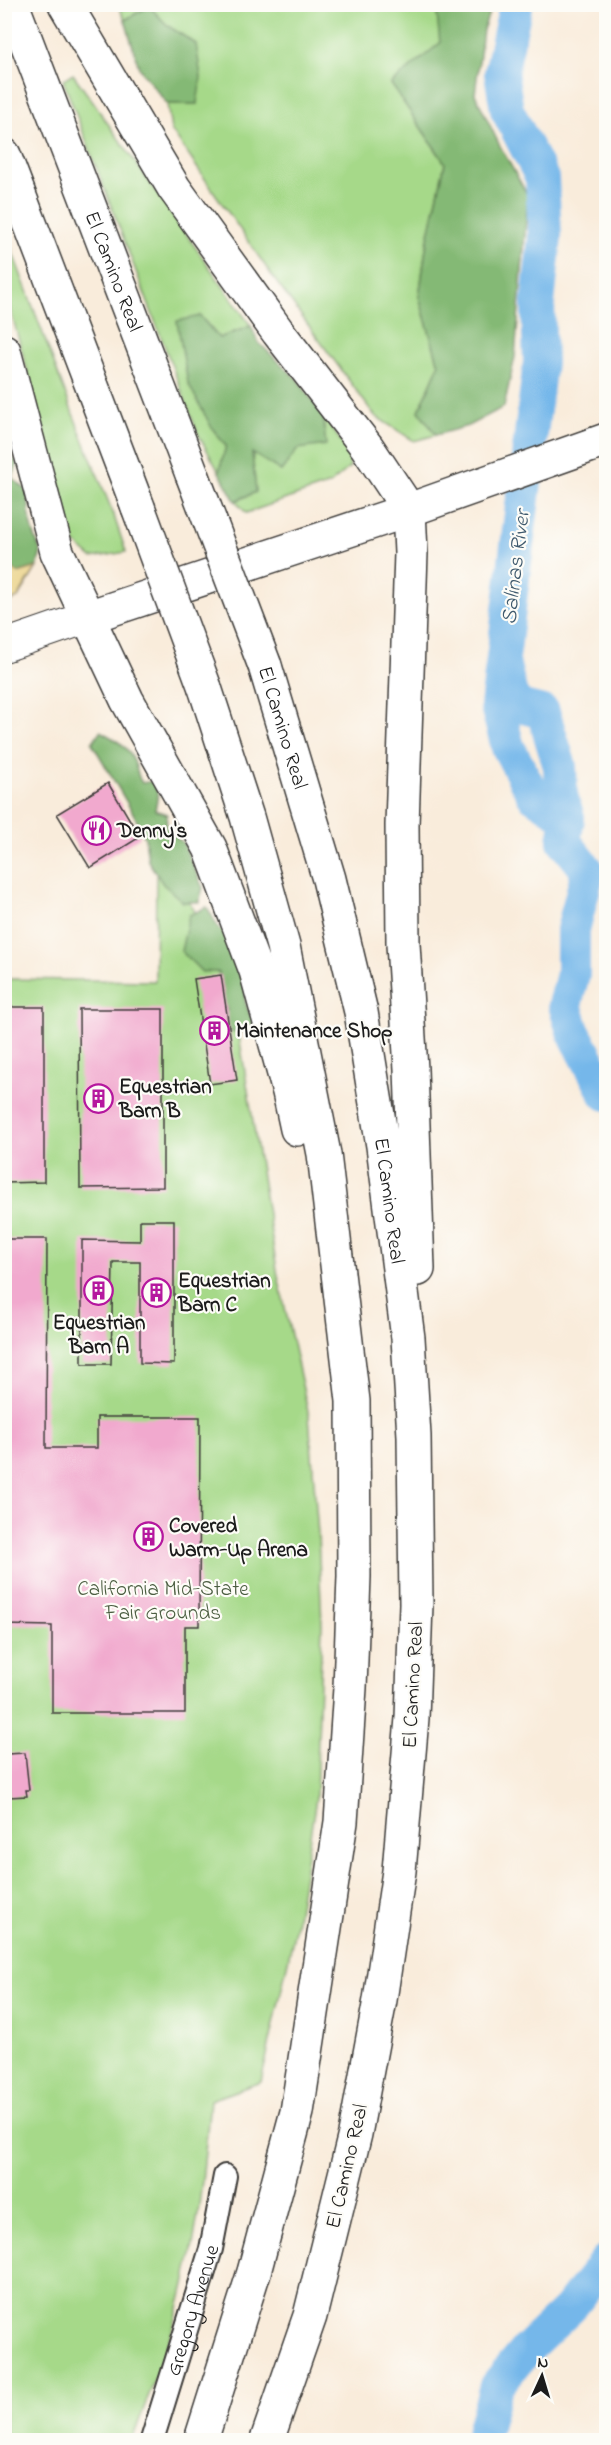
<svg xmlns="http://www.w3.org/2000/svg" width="611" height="2445" viewBox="0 0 611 2445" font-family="'Indie Flower',sans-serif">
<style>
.green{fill:#a6d989;stroke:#617a52;stroke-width:1.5}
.forest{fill:#84b975;stroke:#506a48;stroke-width:1.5}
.sand{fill:#eeda9e;stroke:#857b5d;stroke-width:1.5}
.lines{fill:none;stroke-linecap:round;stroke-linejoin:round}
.river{stroke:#74b7ea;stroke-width:34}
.building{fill:#f1a9ce}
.street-casing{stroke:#3d3b39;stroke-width:26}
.secondary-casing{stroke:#3d3b39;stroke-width:34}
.highway-casing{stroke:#3d3b39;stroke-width:36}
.street{stroke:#fff;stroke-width:22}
.secondary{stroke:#fff;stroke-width:32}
.highway{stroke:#fff;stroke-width:33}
.highway-bridge-casing{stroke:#3d3b39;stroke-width:36;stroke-linecap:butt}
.highway-bridge{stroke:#fff;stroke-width:33}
.labels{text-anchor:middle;stroke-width:4.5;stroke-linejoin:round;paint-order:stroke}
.street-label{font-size:21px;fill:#1c1c1c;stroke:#fdfcf7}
.poi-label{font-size:21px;font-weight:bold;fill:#1c1c1c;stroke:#fdfcf7;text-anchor:start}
.park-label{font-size:21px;fill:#4c5e42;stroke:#fdfcf7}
.water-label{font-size:22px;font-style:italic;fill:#3f5a6e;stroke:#fdfcf7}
</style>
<rect width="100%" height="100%" fill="#fdfcf7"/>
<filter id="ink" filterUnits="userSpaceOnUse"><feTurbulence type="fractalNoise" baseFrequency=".0167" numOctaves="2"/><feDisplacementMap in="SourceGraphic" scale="12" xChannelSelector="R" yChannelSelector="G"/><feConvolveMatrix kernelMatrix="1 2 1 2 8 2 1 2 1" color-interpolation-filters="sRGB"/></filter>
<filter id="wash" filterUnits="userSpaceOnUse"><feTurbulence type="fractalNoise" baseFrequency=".008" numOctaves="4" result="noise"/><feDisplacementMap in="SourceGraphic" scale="24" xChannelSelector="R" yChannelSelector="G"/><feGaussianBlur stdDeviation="1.35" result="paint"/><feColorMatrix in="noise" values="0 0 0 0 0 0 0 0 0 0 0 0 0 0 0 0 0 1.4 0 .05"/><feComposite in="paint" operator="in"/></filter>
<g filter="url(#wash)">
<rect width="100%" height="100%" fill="#f9ecdb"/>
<path class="green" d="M118,5H436L441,43L391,84L445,163L426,248L419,297L439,365L419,411L436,435L414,441L375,416L275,280L171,130L167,104H197L196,44L168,26L149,6L125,20Z
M73,74L251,326L219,338L200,316L212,428L226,446L219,472L198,434L63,80Z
M5,232L73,414L113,513L126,552L92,558L75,543L5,290Z
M323,416L348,451L350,467L330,484L246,513L236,501L256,492L252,452L281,471Z
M174,874L229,973L278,1276L309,1416L318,1534L322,1625L316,1798L296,1925L261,2082L210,2100C203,2175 197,2252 174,2325C161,2364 146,2402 132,2440H5V979L155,981L156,875Z"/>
<path class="forest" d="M436,5H492L483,30L475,94L499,144L528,196L515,357L504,407L468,426L436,435L419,411L439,365L419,297L426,248L445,163L391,84L440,43Z
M149,6L168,26L196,44L201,77L197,104H167L139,68L125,20Z
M200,316L219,338L251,326L258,342L298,380L323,416L326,445L298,449L281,471L252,453L256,492L235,501L219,472L226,446L212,428L188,383L177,321Z
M5,412L14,436L7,451L18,464L12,478L29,492C27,515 32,531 41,552L37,567L18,573L5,562Z
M100,731C115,739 130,747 135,764C138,772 137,776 142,783L153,781L158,795L155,810L167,814L166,828L183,843L203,888L199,902H183L163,884L148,861L145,838L133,813L92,743Z
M207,907L219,929L230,935L240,952L235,965C250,978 246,981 245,999C245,1006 251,1015 254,1022L245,1031L229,1032L221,1022L227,1010L221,996L219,972H202L181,951L189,915Z"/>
<path class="sand" d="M5,562L18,573L37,567L18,598L5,604Z"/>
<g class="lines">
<path class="river" d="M516,4L501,73L507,110L542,178L545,237L538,303L540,362L497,706L508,747L533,795L568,818L564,841L588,871L573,930V974L565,1005L573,1031L606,1094
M504,666L511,695L519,706L543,712L560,767L561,795L568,818
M481,2440L496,2386L527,2349L569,2309L606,2261"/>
</g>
<g id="blocks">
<path class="building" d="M108,783L140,837L90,868L57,814Z
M221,975L237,1080L210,1084L194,979Z
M4,1007H44V1182L4,1183Z
M79,1009H163V1187L80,1188Z
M140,1220H174V1364L140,1363V1262H113L111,1364H82V1240L140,1241Z
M4,1239H47L46,1448H97V1417H200L199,1626H185V1713H52V1626L4,1625Z
M25,1753L29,1790H26L27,1796L9,1797L7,1754Z"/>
</g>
</g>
<g filter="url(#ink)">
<use href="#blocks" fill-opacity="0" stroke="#3d3b39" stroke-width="1.5"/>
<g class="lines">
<defs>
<g id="street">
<path id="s1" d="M152,2440L211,2249L225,2176"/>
</g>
<path id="secondary" d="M4,646L88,617"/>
<g id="highway">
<path id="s2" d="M12,4L192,474"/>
<path d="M65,4L174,188L278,332L367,447L409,510L411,553L402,825L403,944L411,1069L418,1269"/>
<path d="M4,155L138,507"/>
<path d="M4,351L57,552L127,700L210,848L256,971L289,1092L297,1129"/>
<path d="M88,617L409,510L606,440"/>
<path id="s3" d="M265,666L329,879L361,1012L383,1146L408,1338L414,1436L416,1604L412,1718L399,1871L380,2000L355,2134L310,2316L267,2440"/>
<path d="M201,2440L254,2272L297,2112L341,1822L350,1688L354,1576L353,1401L324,1154L283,946L247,817L205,688"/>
</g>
</defs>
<use href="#street" class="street-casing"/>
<use href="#secondary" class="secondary-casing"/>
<use href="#highway" class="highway-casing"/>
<use href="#street" class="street"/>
<use href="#secondary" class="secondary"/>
<use href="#highway" class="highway"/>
<defs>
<path id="highway-bridge" d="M192,474L265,666
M138,507L205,688"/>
</defs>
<use href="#highway-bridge" class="highway-bridge-casing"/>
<use href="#highway-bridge" class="highway-bridge"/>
</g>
</g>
<defs>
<symbol id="restaurant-ring" viewBox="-11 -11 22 22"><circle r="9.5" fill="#fdfcf7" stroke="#b5179e" stroke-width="1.5"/><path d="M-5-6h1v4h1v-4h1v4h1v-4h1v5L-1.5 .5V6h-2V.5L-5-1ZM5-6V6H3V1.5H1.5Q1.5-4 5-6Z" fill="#b5179e"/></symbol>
<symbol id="building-ring" viewBox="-11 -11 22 22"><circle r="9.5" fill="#fdfcf7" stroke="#b5179e" stroke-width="1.5"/><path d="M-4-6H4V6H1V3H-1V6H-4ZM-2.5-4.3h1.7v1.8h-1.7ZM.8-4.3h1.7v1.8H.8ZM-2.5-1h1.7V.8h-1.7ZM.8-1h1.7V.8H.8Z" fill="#b5179e"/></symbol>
</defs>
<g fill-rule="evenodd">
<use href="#restaurant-ring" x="80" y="814" width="33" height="33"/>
<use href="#building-ring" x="198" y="1014" width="33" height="33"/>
<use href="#building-ring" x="82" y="1082" width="33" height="33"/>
<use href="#building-ring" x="82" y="1274" width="33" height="33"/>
<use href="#building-ring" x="140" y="1276" width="33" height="33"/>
<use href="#building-ring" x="132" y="1520" width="33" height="33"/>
</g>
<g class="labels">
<g class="street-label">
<text dy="7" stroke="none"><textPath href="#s2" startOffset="286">El Camino Real</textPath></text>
<text dy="7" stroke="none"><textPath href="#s3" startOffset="64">El Camino Real</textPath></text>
<text dy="7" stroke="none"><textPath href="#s3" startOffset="550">El Camino Real</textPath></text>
<text transform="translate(412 1685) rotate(-87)" y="7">El Camino Real</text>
<text transform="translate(346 2166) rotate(-77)" y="7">El Camino Real</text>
<text dy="7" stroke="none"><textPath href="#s1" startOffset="136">Gregory Avenue</textPath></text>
</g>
<g class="poi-label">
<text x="117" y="837">Denny's</text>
<text x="236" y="1037">Maintenance Shop</text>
<text x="119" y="1093">Equestrian<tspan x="119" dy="24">Barn B</tspan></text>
<text x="178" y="1287">Equestrian<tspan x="178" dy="24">Barn C</tspan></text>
<text x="99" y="1329" text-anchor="middle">Equestrian<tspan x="99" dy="24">Barn A</tspan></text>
<text x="169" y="1532">Covered<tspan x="169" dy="24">Warm-Up Arena</tspan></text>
</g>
<g class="park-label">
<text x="163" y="1595">California Mid-State<tspan x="163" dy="24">Fair Grounds</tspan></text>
</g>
<g class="water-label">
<text transform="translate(514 567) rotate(-83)" y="8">Salinas River</text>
</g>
</g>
<rect width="611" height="2445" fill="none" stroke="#fdfcf7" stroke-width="24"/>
<g transform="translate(542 2376) rotate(4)" stroke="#fdfcf7" stroke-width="4.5" paint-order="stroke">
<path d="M0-4.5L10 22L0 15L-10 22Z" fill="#1c1c1c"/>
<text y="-9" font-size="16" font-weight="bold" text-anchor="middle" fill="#1c1c1c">N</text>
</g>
</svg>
